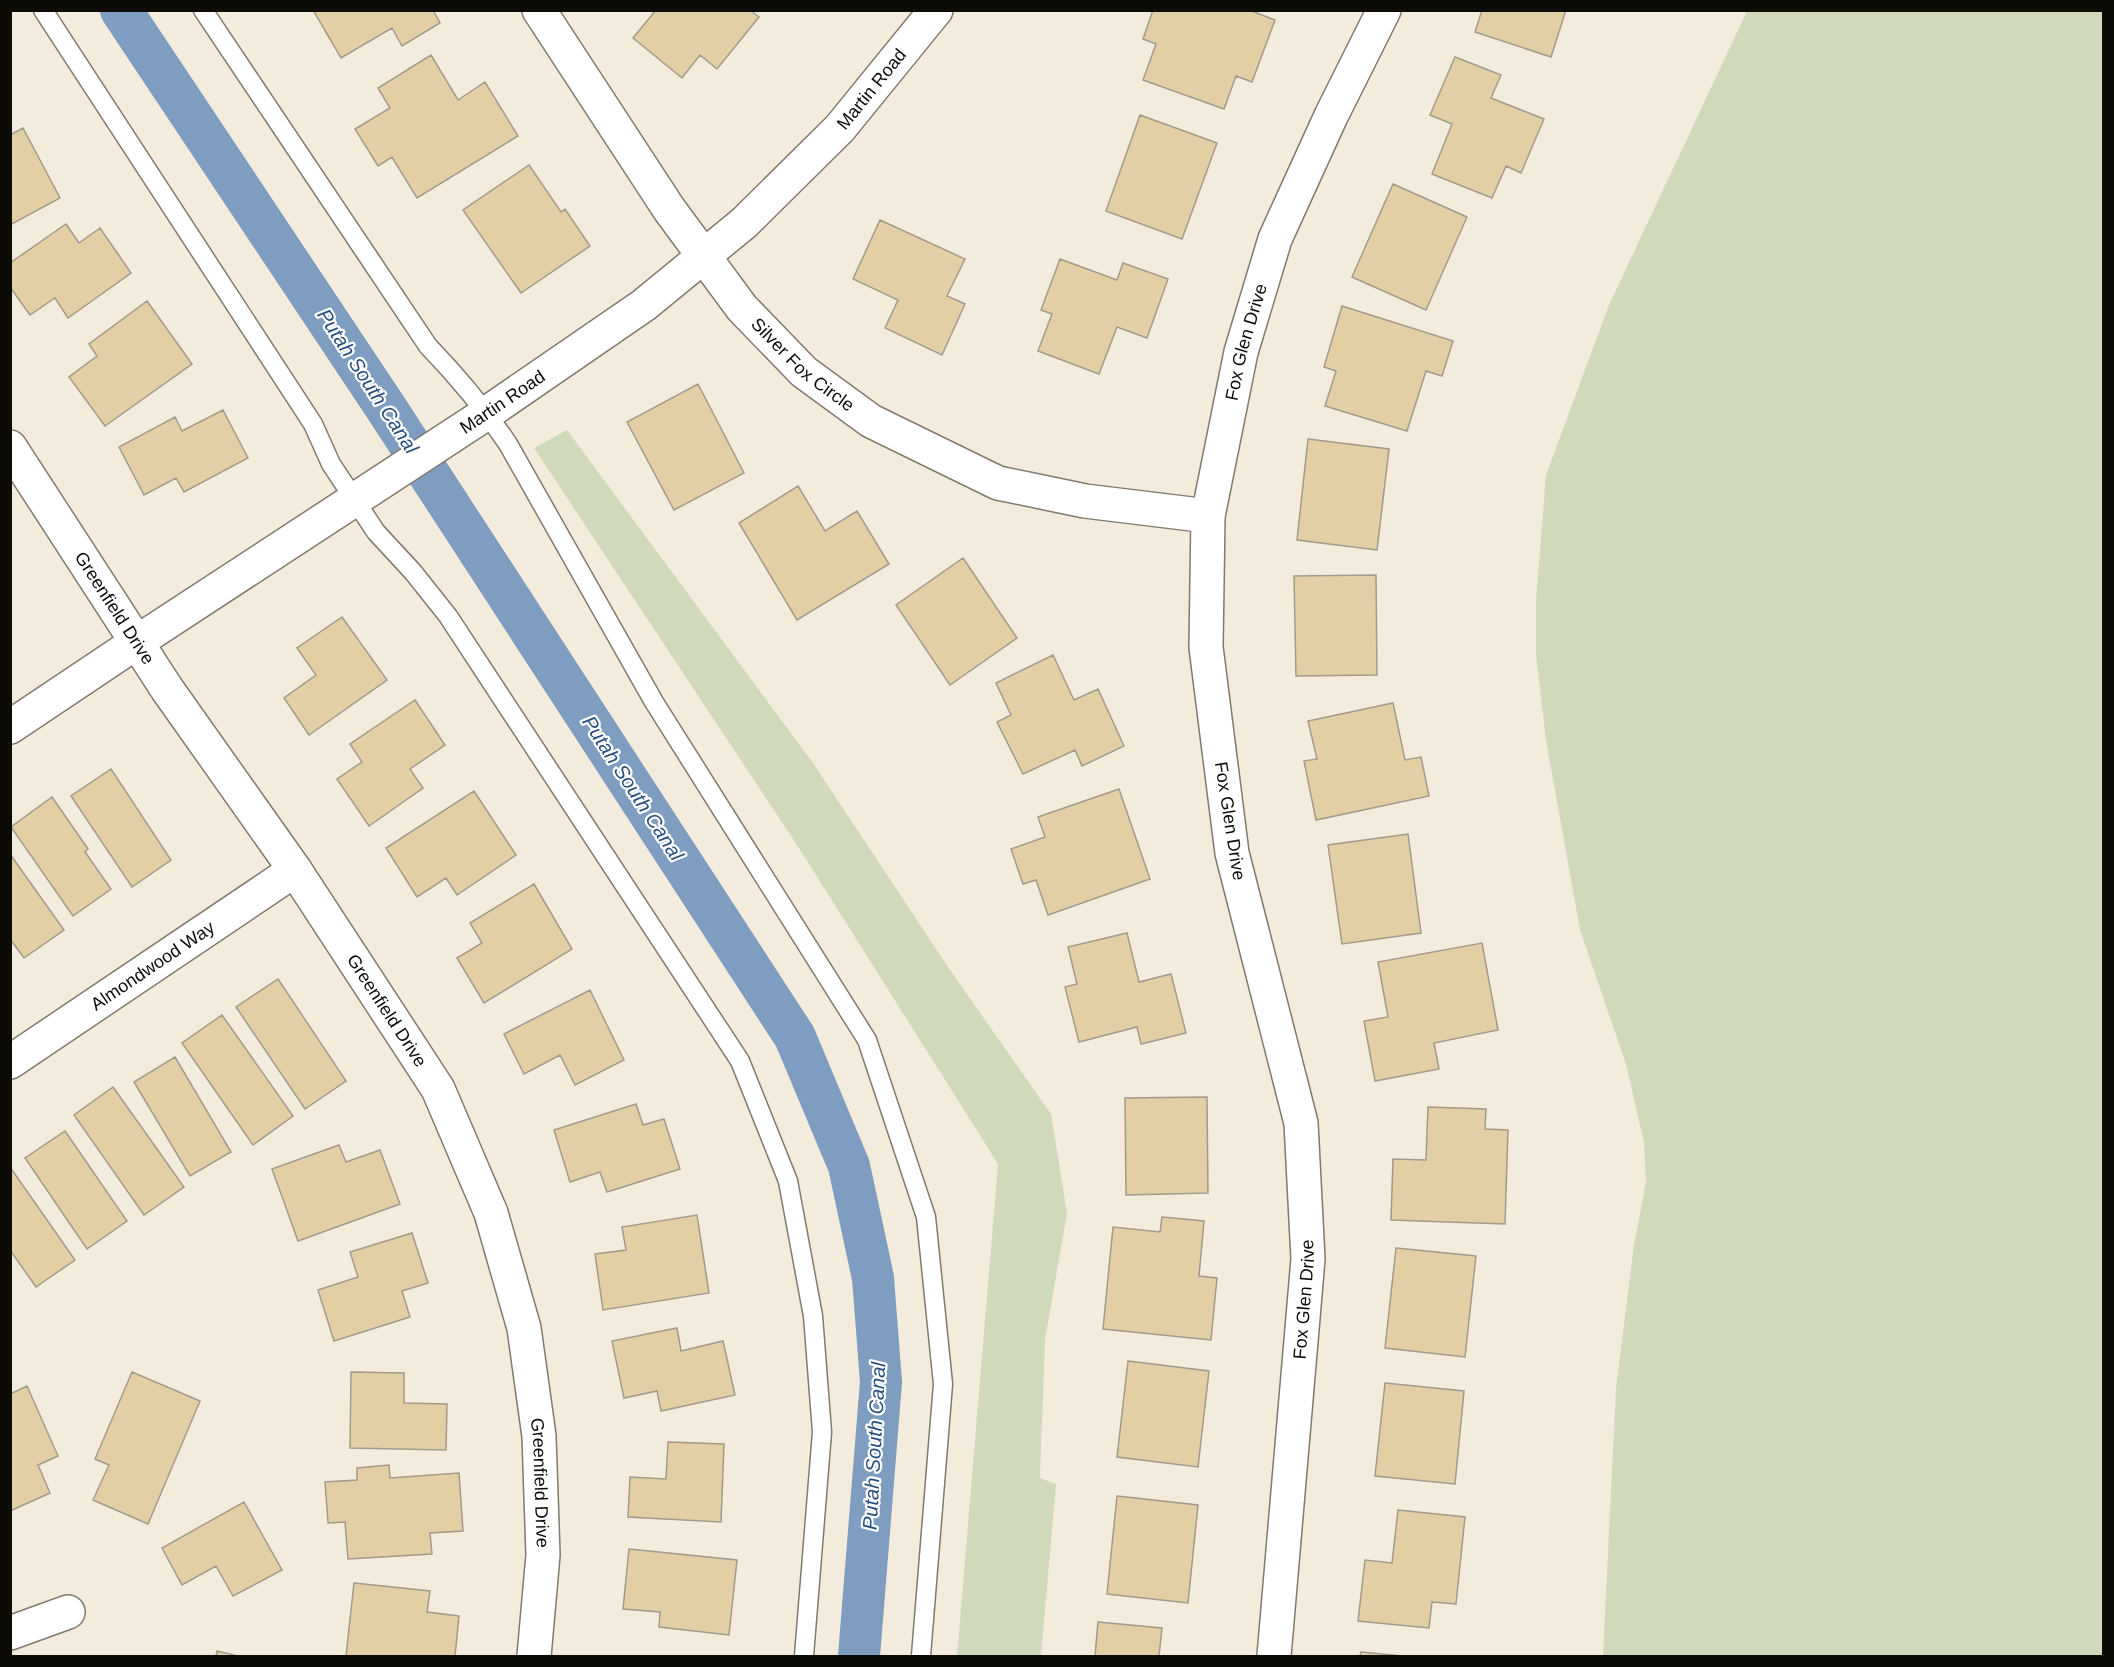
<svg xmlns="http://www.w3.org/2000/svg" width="2114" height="1667" viewBox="0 0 2114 1667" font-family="Arial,sans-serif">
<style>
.green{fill:#d1d9bc}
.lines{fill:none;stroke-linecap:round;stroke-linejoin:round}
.canal{stroke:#7f9dc0;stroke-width:42}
.building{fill:#e3cfa4;stroke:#a19b8d;stroke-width:1.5}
.service-casing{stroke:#817a6d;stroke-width:21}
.minor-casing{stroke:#817a6d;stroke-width:36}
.service{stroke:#fff;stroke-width:18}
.minor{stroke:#fff;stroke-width:33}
.labels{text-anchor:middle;stroke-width:4.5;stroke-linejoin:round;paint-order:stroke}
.street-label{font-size:18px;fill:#0d0b06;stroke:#fff}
.water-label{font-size:20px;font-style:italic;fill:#26507f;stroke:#fff}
</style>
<rect width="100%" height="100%" fill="#f3ecdc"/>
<path class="green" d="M1747,11H2103V1656H1603L1616,1388L1634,1245L1646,1182L1644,1143L1626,1064L1580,930L1546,740L1536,654V601L1546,475L1609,305Z
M567,430L813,763L948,967L1051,1114L1067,1213L1045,1340L1040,1478L1056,1484L1041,1656H957L998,1164L797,845L534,448Z"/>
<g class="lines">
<path class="canal" d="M121,10L386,408L795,1037L849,1166L873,1278L881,1382L859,1656"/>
</g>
<path class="building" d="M313,10H433L440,23L402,46L392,28L341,58Z
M656,10H750L759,17L717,69L700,55L682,78L633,38Z
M1153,10H1249L1275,20L1252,82L1236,76L1224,109L1143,80L1156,44L1143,39Z
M1482,10H1566L1551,57L1475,32Z
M431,55L458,100L485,82L518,136L417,198L392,157L378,166L355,129L390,108L378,88Z
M1455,57L1501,75L1491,98L1544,119L1521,173L1506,166L1492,198L1432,174L1452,124L1430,115Z
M1140,115L1217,143L1182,239L1106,211Z
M23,128L60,198L10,225V135Z
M529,165L561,212L565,209L590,246L521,293L463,210Z
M1393,184L1467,217L1426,310L1352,277Z
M880,220L965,259L947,296L965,304L942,355L885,328L898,300L853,279Z
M66,224L79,243L100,228L131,273L68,318L55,298L30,315L10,287V263Z
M1060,259L1117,280L1123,263L1168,279L1147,338L1117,327L1099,374L1038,351L1052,314L1041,310Z
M147,301L192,364L105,426L69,377L97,356L89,344Z
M1342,306L1453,341L1442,376L1426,371L1407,431L1325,406L1336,371L1324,367Z
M698,384L744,473L674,510L627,422Z
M223,410L248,458L184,492L176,478L144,495L119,447L175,417L182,431Z
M1308,439L1389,449L1377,550L1297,540Z
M798,486L825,531L857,511L889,564L797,620L739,523Z
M963,558L1017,638L950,685L896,605Z
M1376,575L1377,675L1296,676L1294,576Z
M342,617L387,680L309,735L284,698L316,675L297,648Z
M1053,655L1074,700L1098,689L1124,746L1082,766L1075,750L1023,774L997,722L1011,715L996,683Z
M415,700L445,745L410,769L423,788L369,826L337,779L362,762L350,744Z
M1393,703L1405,760L1421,757L1429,796L1316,820L1304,761L1317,759L1308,721Z
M111,769L171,860L132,887L71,796Z
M1119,789L1150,879L1048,915L1036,880L1023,884L1011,849L1045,837L1038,817Z
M474,791L516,855L457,895L446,878L417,897L386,848Z
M52,797L88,849L85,852L111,889L73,916L11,827Z
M1408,834L1421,933L1342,944L1328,845Z
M10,854L64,930L24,958L10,939Z
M534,884L572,949L484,1003L457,958L482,943L470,923Z
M1127,933L1139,982L1171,974L1186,1033L1141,1044L1137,1027L1079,1042L1065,987L1077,984L1068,947Z
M1482,943L1498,1030L1434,1043L1439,1069L1375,1081L1364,1021L1388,1017L1378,962Z
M278,979L346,1081L305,1109L236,1007Z
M590,990L624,1060L575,1085L560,1055L524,1074L504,1034Z
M222,1015L293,1116L253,1145L182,1043Z
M175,1057L231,1152L190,1176L134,1082Z
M113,1087L184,1187L144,1215L74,1115Z
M1207,1097L1208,1193L1126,1195L1125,1098Z
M636,1104L643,1125L664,1119L680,1169L607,1192L600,1172L570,1182L554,1130Z
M1428,1107L1486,1109L1485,1129L1508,1130L1505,1224L1391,1220L1393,1159L1426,1160Z
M65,1131L127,1221L87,1249L25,1158Z
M339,1145L346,1162L380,1150L400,1204L298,1241L272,1169Z
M10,1167L75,1260L36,1287L10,1250Z
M697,1215L709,1293L603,1310L595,1254L626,1250L622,1227Z
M1162,1217L1204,1221L1199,1276L1217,1278L1211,1340L1103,1329L1113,1227L1160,1232Z
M412,1233L428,1283L402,1291L410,1317L334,1341L318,1290L358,1277L350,1252Z
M1396,1248L1476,1256L1465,1357L1385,1348Z
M677,1328L681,1351L723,1341L735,1395L661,1411L657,1391L624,1398L612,1341Z
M1128,1361L1209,1371L1198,1467L1117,1457Z
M132,1372L200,1401L148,1524L93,1500L109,1465L95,1459Z
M351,1372L404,1373V1403L447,1404L446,1450L350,1448Z
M1385,1383L1464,1391L1455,1484L1375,1476Z
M27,1386L58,1456L38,1465L50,1493L10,1511V1394Z
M668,1442L724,1444L721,1522L628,1517L630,1477L666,1479Z
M389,1465L390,1478L459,1473L463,1531L430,1533L432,1554L348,1559L345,1522L328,1523L325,1482L357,1480V1468Z
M1117,1496L1198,1505L1188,1603L1107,1594Z
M244,1502L282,1570L233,1596L216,1566L182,1585L162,1548Z
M1398,1510L1465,1517L1456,1604L1432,1602L1429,1628L1358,1621L1365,1560L1392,1563Z
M629,1549L737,1560L729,1635L659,1627L660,1612L623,1609Z
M354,1583L430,1591L427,1612L459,1616L455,1656H346Z
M1098,1622L1162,1628L1159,1656H1095Z
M217,1651L238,1656H216Z
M1361,1652L1403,1656H1360Z"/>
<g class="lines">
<defs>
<path id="service" d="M43,10L313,424L331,464L376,532L413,572L448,616L740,1061L788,1181L813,1316L822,1432L804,1656
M203,10L428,346C458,377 484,408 508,444L654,702L867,1040L926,1217L943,1384L921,1656"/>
<g id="minor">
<path id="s1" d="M539,10L669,209L742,308L804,372L871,421L998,483L1085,501L1208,516"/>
<path id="s2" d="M10,447L167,689L295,870L438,1089L491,1213L524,1328L539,1436L543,1555L534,1656"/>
<path id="s3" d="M10,727L137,642L487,413L644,305L744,223L840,128L936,10"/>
<path id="s4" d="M10,1062L295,870"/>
<path d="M10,1633L68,1612"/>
<path id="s5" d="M1274,1656L1308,1259L1301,1123L1232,853L1206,647L1208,516L1241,352L1275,239L1331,116L1384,10"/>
</g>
</defs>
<use href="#service" class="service-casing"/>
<use href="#minor" class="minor-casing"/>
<use href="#service" class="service"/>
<use href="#minor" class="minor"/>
</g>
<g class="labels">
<g class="street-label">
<text dy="6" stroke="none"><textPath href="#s3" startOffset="1076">Martin Road</textPath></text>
<text dy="6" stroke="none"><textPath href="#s5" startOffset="1330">Fox Glen Drive</textPath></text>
<text dy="6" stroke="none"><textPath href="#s1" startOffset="444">Silver Fox Circle</textPath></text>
<text dy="6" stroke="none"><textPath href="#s3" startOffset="590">Martin Road</textPath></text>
<text dy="6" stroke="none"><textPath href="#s2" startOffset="192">Greenfield Drive</textPath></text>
<text transform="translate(1230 821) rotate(81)" y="6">Fox Glen Drive</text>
<text dy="6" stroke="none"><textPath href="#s4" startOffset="172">Almondwood Way</textPath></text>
<text dy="6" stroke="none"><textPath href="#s2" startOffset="678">Greenfield Drive</textPath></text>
<text dy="6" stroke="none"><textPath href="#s5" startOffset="358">Fox Glen Drive</textPath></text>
<text dy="6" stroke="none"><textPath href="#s2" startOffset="1182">Greenfield Drive</textPath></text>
</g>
<g class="water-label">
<text transform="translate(368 381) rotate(57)" y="7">Putah South Canal</text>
<text transform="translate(633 788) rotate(57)" y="7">Putah South Canal</text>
<text transform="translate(874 1446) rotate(-87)" y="7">Putah South Canal</text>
</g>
</g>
<rect width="2114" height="1667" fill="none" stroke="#0d0b06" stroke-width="24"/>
</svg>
